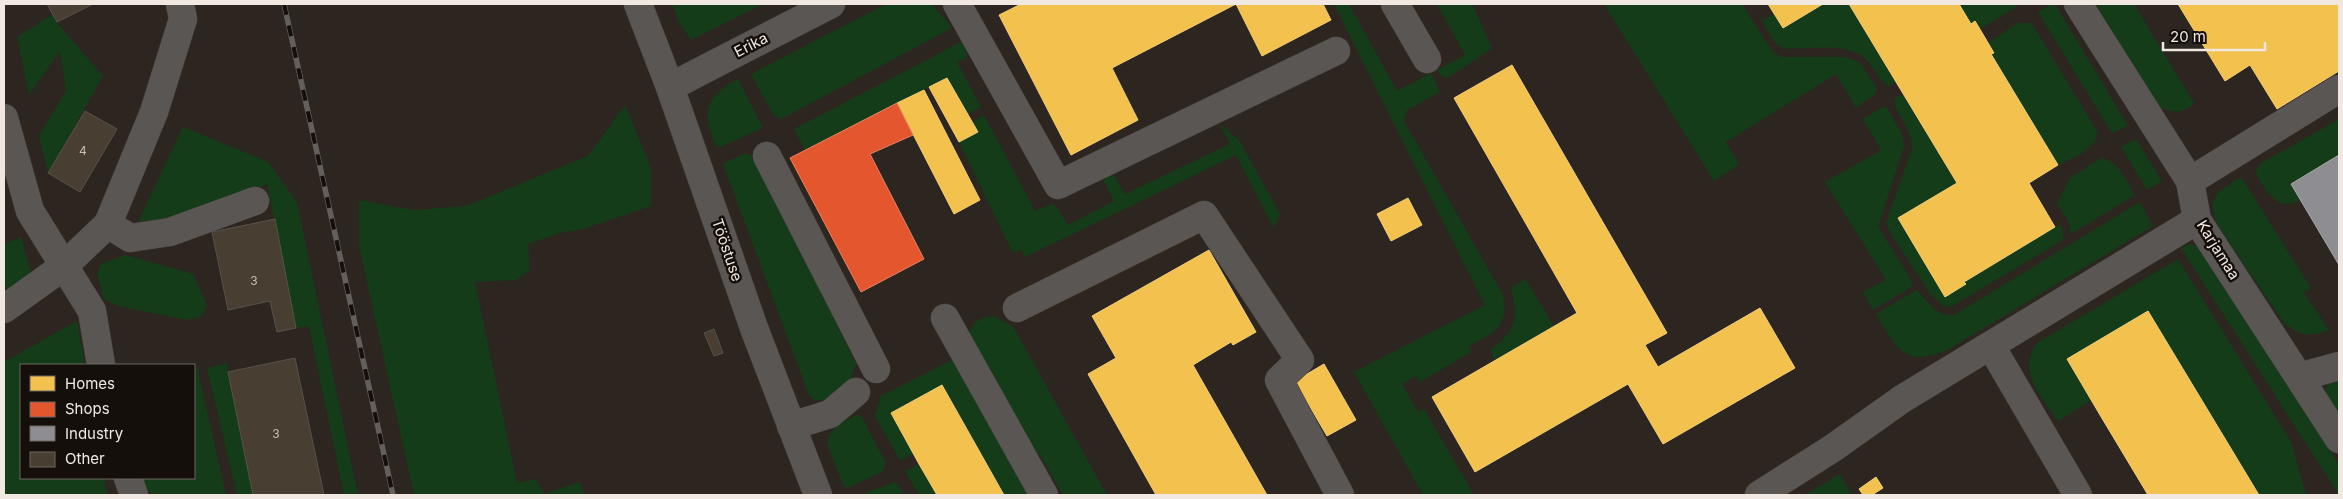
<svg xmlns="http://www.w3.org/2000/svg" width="2343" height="499" viewBox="0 0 2343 499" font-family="Inter,sans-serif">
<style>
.green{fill:#143c18}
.homes{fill:#f2c14e;stroke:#f2cd7a}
.shops{fill:#e4572e;stroke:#e88264}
.industry{fill:#8d8d92;stroke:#aba8aa}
.building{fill:#493e32;stroke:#58524c}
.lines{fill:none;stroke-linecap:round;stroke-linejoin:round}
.minor-casing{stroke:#48413c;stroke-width:29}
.minor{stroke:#595654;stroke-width:28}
.rail-casing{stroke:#635f5c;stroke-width:5.5}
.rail{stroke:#150f0b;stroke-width:4;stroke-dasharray:11;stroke-linecap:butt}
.labels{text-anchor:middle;stroke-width:5;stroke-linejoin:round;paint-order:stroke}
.number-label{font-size:12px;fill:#c7beb5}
.street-label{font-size:15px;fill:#f1e8e1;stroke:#150f0b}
</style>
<rect width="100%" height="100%" fill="#2d2620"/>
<path class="green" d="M672,4H763L691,40L679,22Z
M886,4H932L952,28L781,119L773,114L751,74Z
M1334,4H1349L1397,91L1431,73L1440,92L1407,110L1404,121L1503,295C1509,327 1494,333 1469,346L1471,352L1420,382L1416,376L1402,384L1418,412L1424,409L1474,495H1423L1354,372L1485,305Z
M1437,4H1472L1492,48L1448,78L1442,76L1437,70L1465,55Z
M1604,4H1742L1772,51L1781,57H1846L1860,63L1877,88L1875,94L1856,108L1836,74L1726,142L1739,164L1714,181Z
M1823,4H1849L1896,82L1889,86C1877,80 1874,64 1863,57C1841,41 1807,51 1782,48L1774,42L1762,20L1774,14L1783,28Z
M1959,4H2014L2016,7L1980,29L1971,24Z
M2052,4H2055L2128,126L2112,133L2038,12Z
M2096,4H2134L2194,103C2180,116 2173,112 2156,106Z
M53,14L57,23L103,76L48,173L39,136L66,91L60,51L29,95L17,37Z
M2018,23H2031L2037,32L2097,131C2098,149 2073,158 2058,165L1991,54L1994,52L1988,43Z
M961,42L967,52L966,58L957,62L981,107L968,114L947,78L805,150L794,129Z
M738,79L763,128L717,148C701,114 704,97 738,79Z
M1904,94L1957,183L1898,219L1966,284L1964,282L2055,227L2061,225L2064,239L2058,243L1952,306L1945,307L1931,295L1890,232L1886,223L1912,149C1913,126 1894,115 1894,98Z
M625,105L651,168V206L583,229L560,233L528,244L530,270L516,280L475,282L517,483L535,479L544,494L580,482L584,495H414L359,246V200L413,210L466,206L588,156Z
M1883,107L1887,108L1902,134L1904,146L1878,227L1912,281L1911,287L1873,310L1863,292L1886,280L1825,182L1881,150L1863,119Z
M984,115L1035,211L1052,204L1055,205L1068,225L1114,201L1103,180L1106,175L1111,174L1115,177L1125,194L1230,144L1220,124L1239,140L1280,214L1274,228L1236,155L1025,257L1021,249L1013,253L959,142L978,132L973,122Z
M2339,119V155L2291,184L2301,200C2276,213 2267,191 2255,173L2260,164Z
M183,127L268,162L297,202L358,495H344L309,326L296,328L267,184L153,229L142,227L139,220Z
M2136,139L2162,181L2147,190L2121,147Z
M745,153L755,157L856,364L850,380L827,401L814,400L809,395L723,164Z
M2101,158C2119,160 2126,181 2135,195L2071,234L2069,223L2057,203L2071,177Z
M2241,177L2311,288L2304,293L2329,330C2306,337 2303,337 2284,323L2216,223L2212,204L2218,192Z
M2140,202L2153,226L1947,350C1904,368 1897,349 1876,314L1916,290C1928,301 1936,317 1954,315Z
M21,237L32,277L9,298L4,280V244Z
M2190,244L2205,250L2339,465V495L2181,248Z
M126,255L193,274L207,305L201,317L187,320L118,306L104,299L97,273L101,264Z
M2178,259L2291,442L2306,495H2259L2148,311L2068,359L2092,400L2058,421C2042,397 2016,372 2037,343Z
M1525,279L1554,326L1495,360L1490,350C1516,332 1519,317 1511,288Z
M995,316L1014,328L1107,495H1063L1039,453H1025L966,343C972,324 974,318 995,316Z
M77,321L85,365H21V478H104L107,495H4V362Z
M952,360L1029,495H1004L942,385L891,413L914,454L900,460L875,416L881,396Z
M227,363L228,372L253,495H237L207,368Z
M197,367L226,495H153L144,488L141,478H194V368Z
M2339,375V417L2325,397C2326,386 2328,378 2339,375Z
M856,415L861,416L886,463L882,472L847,488L843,485L827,443C830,427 843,422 856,415Z
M919,464L937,495H919L905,471Z
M1840,474L1852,495H1805Z
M896,482L904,495H859Z"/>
<path class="homes" d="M1021,4H1323L1331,20L1262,56L1236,4L1112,68L1138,120L1071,155L999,15Z
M1768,4H1823L1783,28Z
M1849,4H1959L1971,24L1975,21L1984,36L1994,53L1991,54L2058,165L2029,183L2055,227L1964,282L1966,284L1945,297L1898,218L1957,183Z
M2178,4H2339V71L2277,109L2250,65L2225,81Z
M1512,65L1667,333L1645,345L1658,367L1760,308L1795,368L1663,444L1628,384L1475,472L1432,397L1577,313L1454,98Z
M947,78L978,132L959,142L929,87Z
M924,90L980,200L954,214L897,103Z
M1408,198L1422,225L1391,241L1377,214Z
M1209,250L1256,332L1233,345L1231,342L1193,365L1267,495H1156L1088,374L1116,358L1092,316Z
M2148,311L2259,495H2148L2100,415L2067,359Z
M1324,364L1356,420L1327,436L1295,381Z
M942,385L1004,495H937L919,464L891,413Z
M1876,477L1883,488L1872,495H1863L1859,489Z"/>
<path class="shops" d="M897,103L913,135L870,154L924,259L861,292L790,158Z"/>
<path class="industry" d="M2339,155V265L2291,184Z"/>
<path class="building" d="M47,4H93L57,22Z
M85,111L117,129L80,192L48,173Z
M275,219L296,328L277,332L270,301L228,310L212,232Z
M714,329L723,353L714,356L704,333Z
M295,358L324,495H253L228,372Z"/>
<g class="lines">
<defs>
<path id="minor" d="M638,4L670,87L754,328L818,495
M957,4L1058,185L1336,51
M1395,4L1427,59
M2078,4L2190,181L2197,220L2339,439
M670,87L831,4
M4,118L30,211L92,311L101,365
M767,156L876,369
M2190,181L2339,89
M108,224L130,238L170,232L255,201
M1017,308L1204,215L1300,360L1279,380L1340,495
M4,309L64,266L108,224L154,112L183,19L180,4
M945,318L1044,495
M1991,346L2078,495
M2299,377L2339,366
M791,426L830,414L856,392
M128,478L134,495
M1759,495L1833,448L1902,399L2197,220"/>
</defs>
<use href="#minor" class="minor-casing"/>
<use href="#minor" class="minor"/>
<defs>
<path id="rail" d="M284,4L393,495"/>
</defs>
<use href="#rail" class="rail-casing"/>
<use href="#rail" class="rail"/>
</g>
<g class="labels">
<g class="number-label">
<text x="83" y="155">4</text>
<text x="254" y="285">3</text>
<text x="276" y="438">3</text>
</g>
<g class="street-label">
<text transform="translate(751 45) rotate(-27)" y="5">Erika</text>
<text transform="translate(727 250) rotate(71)" y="5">Tööstuse</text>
<text transform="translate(2218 250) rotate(58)" y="5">Karjamaa</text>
</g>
</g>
<rect width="2343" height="499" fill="none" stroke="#f1e8e1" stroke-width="10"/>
<rect x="20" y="364" width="175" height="115" fill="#150f0b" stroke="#6d6661"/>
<rect x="30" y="376" width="25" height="15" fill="#f2c14e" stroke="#6d6661"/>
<text x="65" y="389" font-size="15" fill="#f1e8e1">Homes</text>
<rect x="30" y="402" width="25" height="15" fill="#e4572e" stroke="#6d6661"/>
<text x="65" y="414" font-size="15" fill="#f1e8e1">Shops</text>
<rect x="30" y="426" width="25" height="15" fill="#8d8d92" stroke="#6d6661"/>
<text x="65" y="439" font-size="15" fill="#f1e8e1">Industry</text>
<rect x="30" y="452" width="25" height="15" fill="#493e32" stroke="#6d6661"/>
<text x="65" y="464" font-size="15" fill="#f1e8e1">Other</text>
<path d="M2163 42v8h102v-8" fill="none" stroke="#f1e8e1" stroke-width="2.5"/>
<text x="2170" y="42" font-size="15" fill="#f1e8e1" stroke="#150f0b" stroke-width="4" paint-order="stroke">20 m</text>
</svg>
